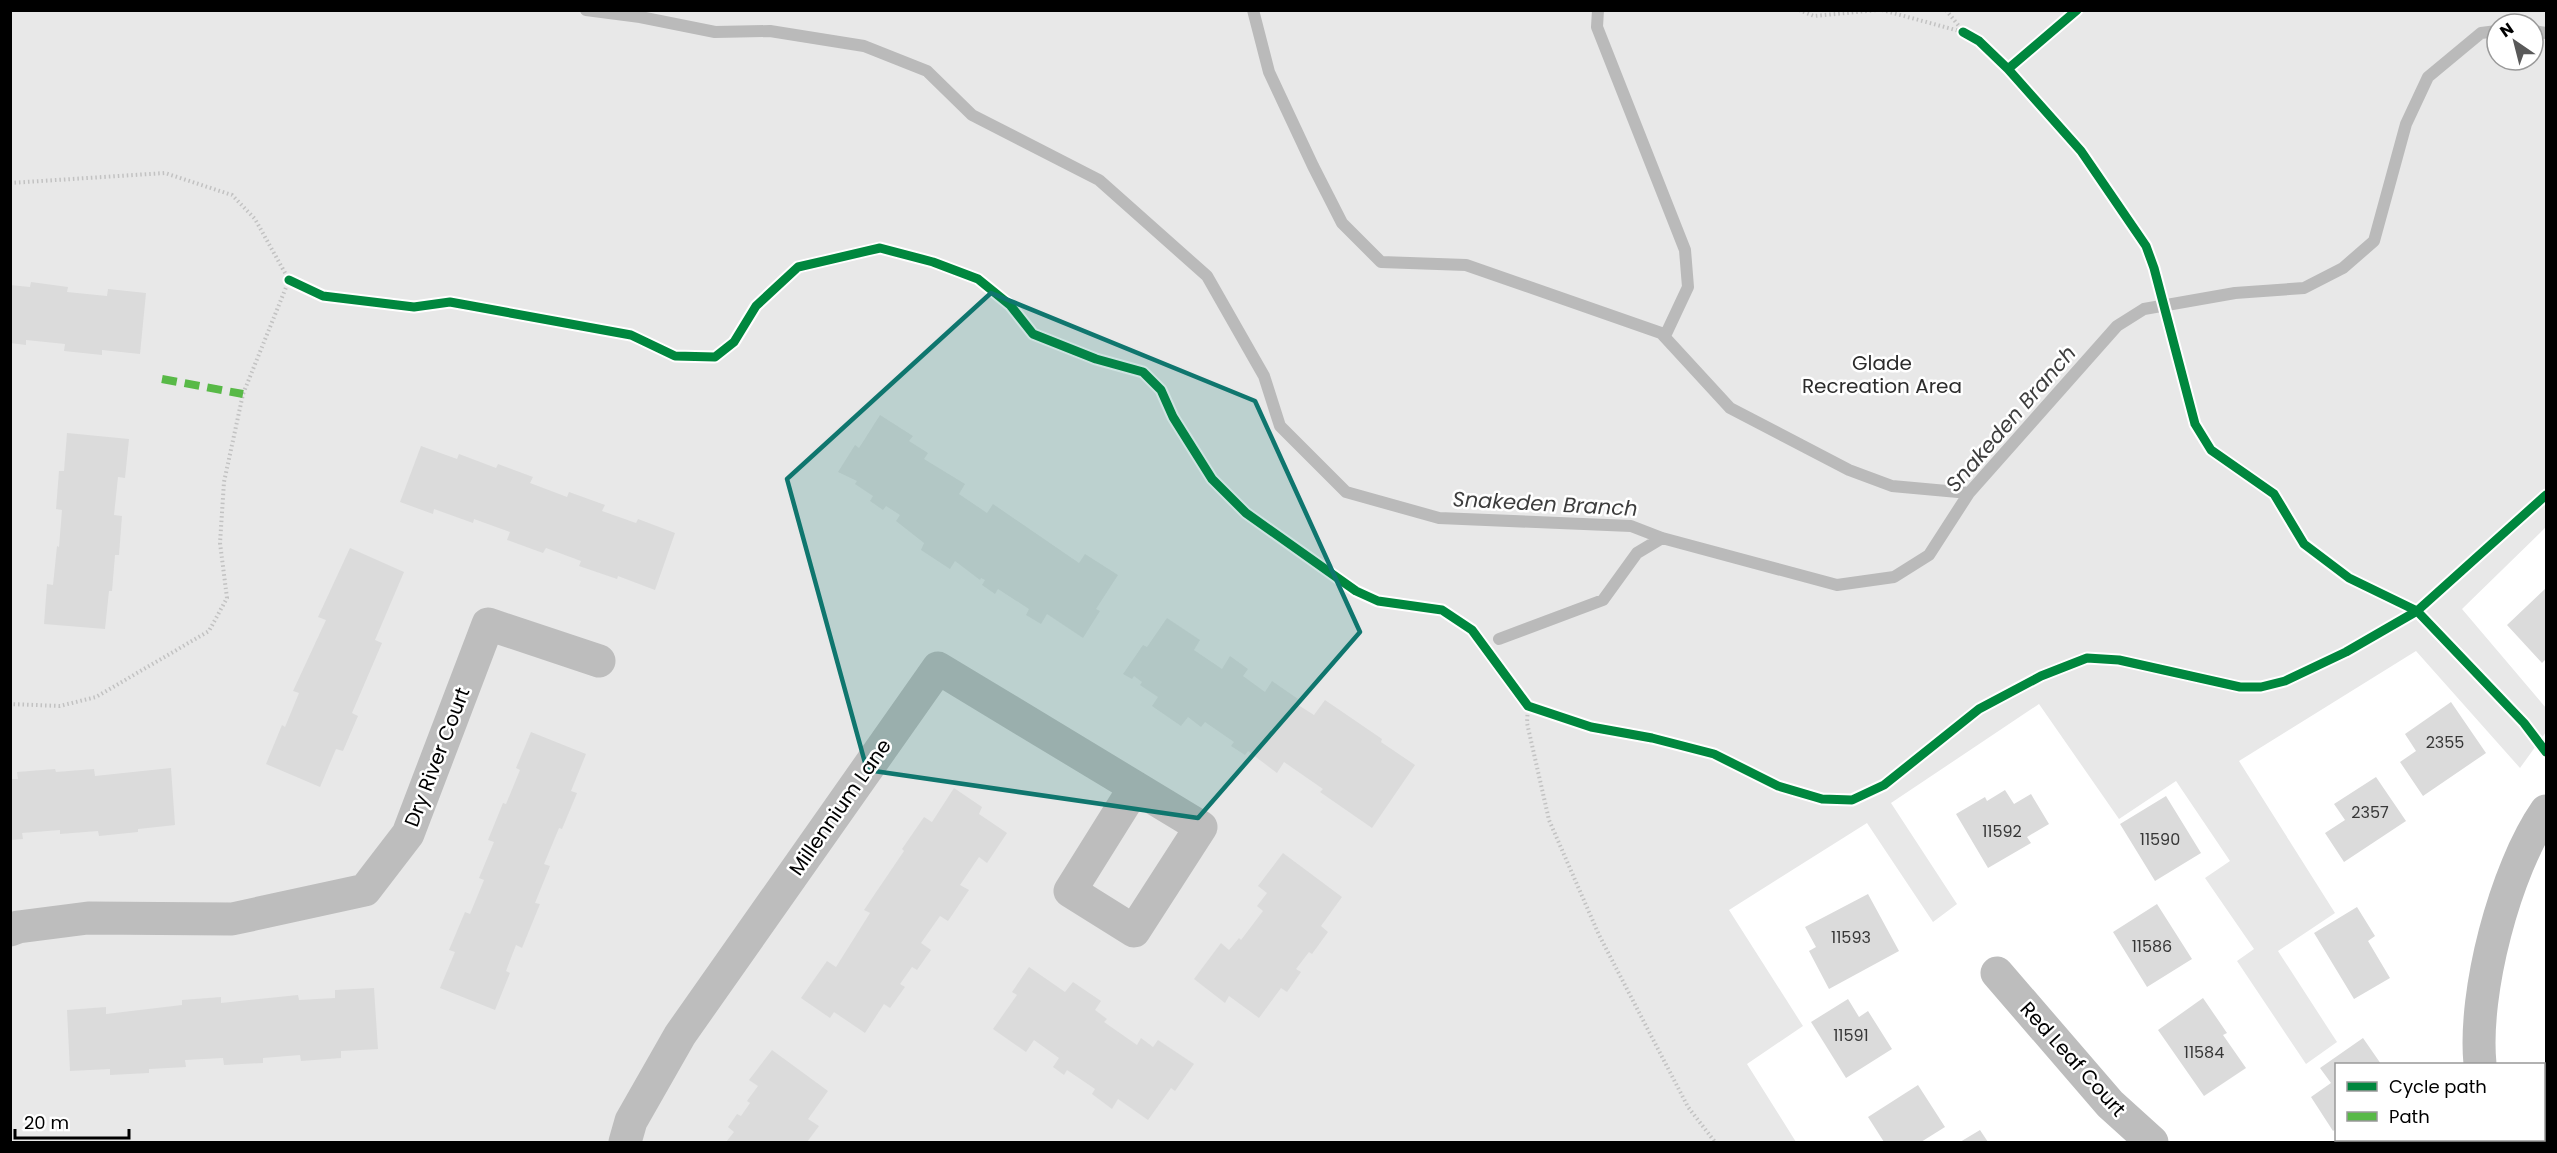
<svg xmlns="http://www.w3.org/2000/svg" width="2557" height="1153" viewBox="0 0 2557 1153" font-family="Poppins,sans-serif">
<style>
.green{fill:#e8e8e8;fill-rule:evenodd}
.lines{fill:none;stroke-linecap:round;stroke-linejoin:round}
.stream{stroke:#bababa;stroke-width:12}
.building{fill:#dbdbdb}
.path{stroke:#c2c2c2;stroke-width:4;stroke-dasharray:1.5 3;stroke-linecap:butt}
.minor{stroke:#bdbdbd;stroke-width:33}
.quiet{stroke:#58b947;stroke-width:8;stroke-dasharray:15 8;stroke-linecap:butt}
.cycleway-casing{stroke:#fff;stroke-width:13}
.cycleway{stroke:#00873e;stroke-width:9}
.marked{fill:#0f766e;fill-opacity:0.2;stroke:#0f766e;stroke-width:4.5;stroke-linejoin:round}
.labels{text-anchor:middle;stroke-width:5;stroke-linejoin:round;paint-order:stroke}
.number-label{font-size:16px;fill:#373737}
.park-label{font-size:20px;fill:#2c2c2c;stroke:#fff}
.street-label{font-size:20px;fill:#000;stroke:#fff}
.water-label{font-size:21px;font-style:italic;fill:#3d3d3d;stroke:#fff}
</style>
<rect width="100%" height="100%" fill="#fff"/>
<path class="green" d="M10,11H2546V527L2462,609L2546,708V732L2520,768L2416,651L2239,761L2335,913L2278,951L2337,1042L2306,1064L2237,961L2254,949L2205,878L2230,861L2176,781L2119,819L2039,704L1891,803L1957,904L1933,922L1867,823L1729,910L1803,1026L1747,1064L1796,1142H11ZM2497,24H2533V60H2497Z"/>
<g class="lines">
<path class="stream" d="M586,10L640,17L715,32L770,31L864,46L927,71L972,115L1099,180L1207,276L1264,376L1280,426L1346,492L1439,518L1631,526L1662,538L1837,585L1894,577L1929,555L1969,493L2117,326L2144,309L2235,293L2304,288L2343,268L2374,241L2406,124L2428,77L2481,33L2497,31
M1253,10L1269,72L1313,166L1342,223L1381,262L1466,265L1661,333L1730,408L1849,470L1892,486L1969,493
M1598,10L1597,27L1685,250L1688,287L1665,336
M2533,31L2546,33
M1499,639L1603,600L1637,553L1662,538"/>
</g>
<path class="building" d="M31,282L68,287L67,292L107,296L108,289L146,293L140,354L102,350V355L64,351L65,344L26,340V345L10,343V285L30,287Z
M880,415L913,436L909,441L928,453L924,459L965,484L959,494L987,513L993,504L1079,563L1085,554L1118,575L1096,609L1100,611L1083,638L1047,614L1041,624L1026,615L1029,609L998,589L995,594L982,585L985,580L981,578L980,580L955,561L950,569L921,550L924,543L896,521L900,515L886,506L883,510L870,501L873,496L855,484L857,481L838,472L855,445L859,448Z
M67,433L129,439L125,478L118,477L114,515L122,516L119,555H115L112,591H109L105,629L44,624L47,584L53,585L57,546L59,547L62,510L56,509L59,471H64Z
M421,446L457,459L459,454L496,468L498,464L533,477L530,483L567,497L569,492L605,505L602,511L636,523L638,519L675,533L655,590L618,576L617,579L579,566L581,561L546,548L543,553L507,540L510,532L474,519L473,523L434,509L433,514L400,502Z
M350,548L404,572L375,640L382,643L352,713L358,716L343,751L336,749L320,787L266,764L282,725L285,727L299,693L293,691L326,620L318,617Z
M2546,588V659L2542,663L2507,625Z
M1167,618L1200,640L1194,650L1222,669L1230,656L1248,669L1243,676L1265,692L1272,681L1298,699L1295,703L1314,715L1325,700L1382,739L1381,742L1415,765L1372,828L1320,792L1323,789L1284,762L1277,773L1248,751L1245,755L1231,746L1234,742L1205,722L1201,727L1188,717L1181,726L1152,706L1158,697L1140,685L1142,682L1134,676L1132,679L1123,674L1143,645L1147,647Z
M2451,702L2486,753L2423,796L2400,762L2416,751L2405,734Z
M531,732L586,754L571,791L577,793L562,829L559,828L544,864L550,866L535,903L540,904L522,948L516,945L506,971L510,973L495,1010L440,988L455,952L449,950L465,912L470,914L484,880L479,878L494,842L488,840L503,803L506,804L520,770L516,768Z
M171,768L175,825L138,829V832L99,836L98,831L60,834V830L22,833L23,839L10,840V779H18L17,772L55,769L56,772L94,769L95,776Z
M2376,777L2406,821L2344,862L2325,833L2345,820L2334,804Z
M954,788L982,807L979,814L1007,833L987,863L979,857L960,885L969,890L948,921L940,916L921,943L931,950L917,970L912,967L900,984L905,987L890,1008L884,1004L865,1033L834,1012L830,1018L801,998L827,961L836,967L870,913L864,910L904,851L902,849L924,817L932,822Z
M2005,790L2014,804L2031,794L2049,824L2027,837L2031,843L1988,868L1956,814L1985,797L1987,801Z
M2166,796L2201,853L2155,881L2120,824Z
M1283,853L1342,897L1321,926L1328,932L1312,954L1309,952L1296,969L1301,972L1287,992L1281,988L1259,1018L1229,996L1225,1003L1194,979L1221,943L1229,950L1239,938L1241,940L1263,911L1257,906L1267,893L1258,886Z
M1868,894L1899,951L1829,989L1809,951L1816,947L1805,927Z
M2157,904L2192,959L2147,987L2113,932Z
M2357,907L2375,936L2368,941L2390,978L2354,999L2314,933Z
M1029,967L1065,992L1073,982L1101,1001L1095,1010L1107,1019L1104,1022L1137,1045L1141,1038L1153,1047L1158,1040L1194,1064L1175,1091L1171,1088L1148,1120L1118,1099L1112,1109L1092,1094L1095,1089L1067,1070L1064,1075L1053,1067L1059,1058L1034,1040L1026,1052L993,1029L1017,995L1012,992Z
M374,988L378,1049L341,1051V1058L301,1061L300,1055L263,1058V1063L224,1065L223,1058L185,1060L186,1067L149,1069V1073L110,1075V1069L70,1071L67,1010L106,1007V1014L182,1005V1000L221,997V1003L298,995L299,1000L335,998V990Z
M2203,998L2227,1033L2223,1035L2246,1068L2204,1096L2158,1030Z
M1848,999L1859,1017L1868,1011L1892,1049L1846,1078L1811,1022Z
M2363,1038L2381,1064H2336V1129L2333,1131L2311,1097L2331,1083L2320,1068Z
M772,1050L828,1091L808,1119L819,1126L807,1142H726L734,1132L728,1127L737,1114L741,1116L750,1103L747,1101L758,1086L749,1080Z
M1918,1085L1945,1127L1921,1142H1884L1868,1117Z
M1980,1130L1988,1142H1960Z"/>
<g class="lines">
<path class="path" d="M1799,10L1814,16L1878,10
M1882,10L1963,32
M1946,10L1963,31
M10,183L165,173L232,195L255,219L289,280L243,394L224,482L220,543L227,598L209,631L96,697L60,706L10,704
M1528,706L1527,723L1549,820L1599,935L1688,1107L1715,1142"/>
<path class="minor" d="M10,930L18,927L88,918L232,919L365,890L408,834L488,624L599,661
M1997,973L2110,1104L2152,1142
M2480,1064C2473,993 2505,870 2546,811
M2489,1140V1142
M625,1142L631,1121L680,1035L938,668L1201,827L1134,931L1070,891L1135,787"/>
<path class="quiet" d="M162,379L243,394"/>
<defs>
<path id="cycleway" d="M1963,32L1979,41L2008,69L2081,151L2146,246L2154,268L2195,424L2211,450L2274,494L2304,544L2349,578L2417,611L2524,723L2546,752
M2008,69L2077,10
M289,280L323,296L414,307L450,302L631,335L675,356L715,357L734,342L756,306L798,267L880,248L933,262L978,279L1010,305L1033,334L1096,359L1143,372L1161,390L1173,417L1212,479L1246,513L1356,591L1378,601L1442,610L1472,630L1528,706L1591,727L1652,738L1714,754L1778,786L1822,799L1852,800L1884,785L1979,709L2041,676L2087,658L2119,660L2240,687H2261L2285,681L2346,652L2417,611L2546,495"/>
</defs>
<use href="#cycleway" class="cycleway-casing"/>
<use href="#cycleway" class="cycleway"/>
</g>
<path class="marked" d="M991,293L1255,401L1360,632L1198,818L867,770L787,479Z"/>
<g class="labels">
<g class="number-label">
<text x="2445" y="748">2355</text>
<text x="2370" y="818">2357</text>
<text x="2002" y="837">11592</text>
<text x="2160" y="845">11590</text>
<text x="1851" y="943">11593</text>
<text x="2152" y="952">11586</text>
<text x="1851" y="1041">11591</text>
<text x="2204" y="1058">11584</text>
</g>
<g class="park-label">
<text x="1882" y="370">Glade<tspan x="1882" dy="23">Recreation Area</tspan></text>
</g>
<g class="street-label">
<text transform="translate(437 757) rotate(-69)" y="7">Dry River Court</text>
<text transform="translate(840 807) rotate(-55)" y="7">Millennium Lane</text>
<text transform="translate(2073 1059) rotate(48)" y="7">Red Leaf Court</text>
</g>
<g class="water-label">
<text transform="translate(2011 419) rotate(-49)" y="7">Snakeden Branch</text>
<text transform="translate(1545 504) rotate(3)" y="7">Snakeden Branch</text>
</g>
</g>
<rect width="2557" height="1153" fill="none" stroke="#000000" stroke-width="24"/>
<rect x="2335" y="1063" width="210" height="78" fill="#ffffff" stroke="#999999" stroke-width="1.5"/>
<rect x="2347" y="1082" width="30" height="9" fill="#00873e" stroke="#999999" stroke-width="1.5"/>
<text x="2389" y="1093" font-size="18" fill="#000000">Cycle path</text>
<rect x="2347" y="1112" width="30" height="9" fill="#58b947" stroke="#999999" stroke-width="1.5"/>
<text x="2389" y="1123" font-size="18" fill="#000000">Path</text>
<g transform="translate(2515 42) rotate(325)"><circle r="28" fill="#ffffff" stroke="#999999" stroke-width="1.5"/>
<path d="M0-4.5L10 22L0 15L-10 22Z" fill="#595959"/>
<text y="-9" font-size="16" font-weight="bold" text-anchor="middle" fill="#000000">N</text>
</g>
<path d="M15 1129v9h114v-9" fill="none" stroke="#000000" stroke-width="3"/>
<text x="24" y="1129" font-size="18" fill="#000000" stroke="#ffffff" stroke-width="4.5" paint-order="stroke">20 m</text>
</svg>
